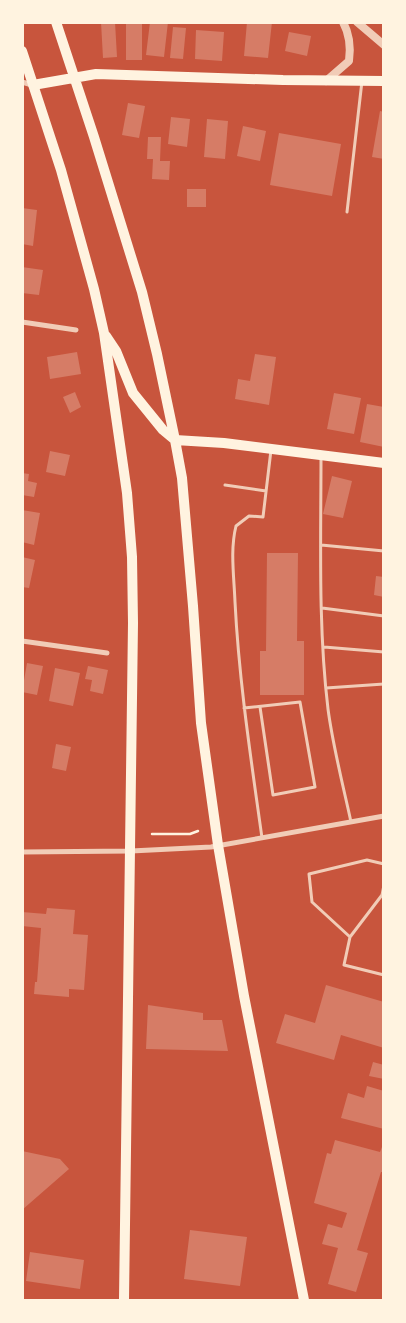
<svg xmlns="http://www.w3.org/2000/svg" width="406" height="1323" viewBox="0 0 406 1323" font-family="'DejaVu Sans',sans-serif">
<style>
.building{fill:#d67c66}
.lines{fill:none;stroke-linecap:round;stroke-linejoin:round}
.path{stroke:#fff3e0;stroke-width:2.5}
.service{stroke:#f1ccb7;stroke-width:3}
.minor{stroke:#f1ccb7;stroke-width:5}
.tertiary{stroke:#f1ccb7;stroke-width:8}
.trunk{stroke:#fff3e0;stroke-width:10}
</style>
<rect width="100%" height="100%" fill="#c8553d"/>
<path class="building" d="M101,22H115L117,57L103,58Z
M126,22H142V60H126Z
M150,22H168L164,57L146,55Z
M247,22H272L268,58L244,56Z
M173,27L186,28L183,59L170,58Z
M196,30L224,32L222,61L195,59Z
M289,32L311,36L307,56L285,51Z
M128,103L145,106L139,138L122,135Z
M380,111L384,112V159L372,157Z
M171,117L190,119L187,147L168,144Z
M207,119L228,121L225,159L204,157Z
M243,126L266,131L260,161L237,156Z
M279,133L341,144L332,196L270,185Z
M148,137H161L160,161H170L169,180L152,179L153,159H147Z
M187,189H206V207H187Z
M22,208L37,210L33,246L22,244Z
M22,267L43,270L39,295L22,293Z
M77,352L81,374L50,379L47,357Z
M255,354L276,357L269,405L235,399L238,379L250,381Z
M75,392L81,407L70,413L63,397Z
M334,393L361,398L354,434L327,429Z
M367,404L384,407V447L360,442Z
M50,451L70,455L65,476L46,472Z
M22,473L29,474L28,481L37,483L34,497L22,495Z
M332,476L352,481L343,518L323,514Z
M22,510L40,513L34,545L22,542Z
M267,553H298L297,641H304V695H260V651H266Z
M22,557L35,560L29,588L22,587Z
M376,576L384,577V597L374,595Z
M27,663L43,666L37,695L22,692Z
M88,666L108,670L103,694L90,691L92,680L85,679Z
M55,668L80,673L73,706L49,701Z
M56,744L71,747L66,771L52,768Z
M47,908L75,910L73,934L88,935L84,990L69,989V997L34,994L35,982H37L41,928L22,926V912L46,914Z
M326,985L384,1002V1048L341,1035L334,1060L276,1043L285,1014L315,1023Z
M148,1005L203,1013V1020H222L228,1051L146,1049Z
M373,1062L384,1065V1079L369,1076Z
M367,1086L384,1091V1129L341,1118L348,1093L364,1098Z
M335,1140L380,1152L382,1147H384V1172H381L357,1250L368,1253L356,1292L328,1284L338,1248L322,1244L328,1224L342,1228L347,1213L314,1203L327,1153L331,1154Z
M22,1151L60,1159L69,1169L22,1210Z
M190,1230L247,1237L240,1286L184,1279Z
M30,1252L84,1260L80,1289L26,1281Z"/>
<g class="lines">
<path class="path" d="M152,834H190L198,831"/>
<path class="service" d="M347,212L362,81
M321,457C321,541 318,626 328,709C333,747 343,785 351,822
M225,485L266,491
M321,545L384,551
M322,608L384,616
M324,647L384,652
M326,688L384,684
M244,708L300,702L315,787L273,795L260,707
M262,838C251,759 239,681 235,602C234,576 230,550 236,526L249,516L263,517L271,450
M384,864L367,860L309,874L312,902L350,937L382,895L384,885
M350,937L344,965L384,975"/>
<path class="minor" d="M22,82L32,85
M22,322L76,330
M22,641L107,653
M22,852L131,851L211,847L384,816"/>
<path class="tertiary" d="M357,22L384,45
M326,81L349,61C351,47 350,35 343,22"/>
<path class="trunk" d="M56,22L94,137L142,292L157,354L175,440L182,478L193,606L201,723L218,845L244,996L304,1300
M22,51L61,170L94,289L104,333L127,493L132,557L133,623L124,1300
M33,85L96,74L283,80L384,81
M106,336L116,351L133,393L163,430L175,440
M175,440L224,443L384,463"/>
</g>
<rect width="406" height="1323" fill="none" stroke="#fff3e0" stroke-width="48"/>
</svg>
